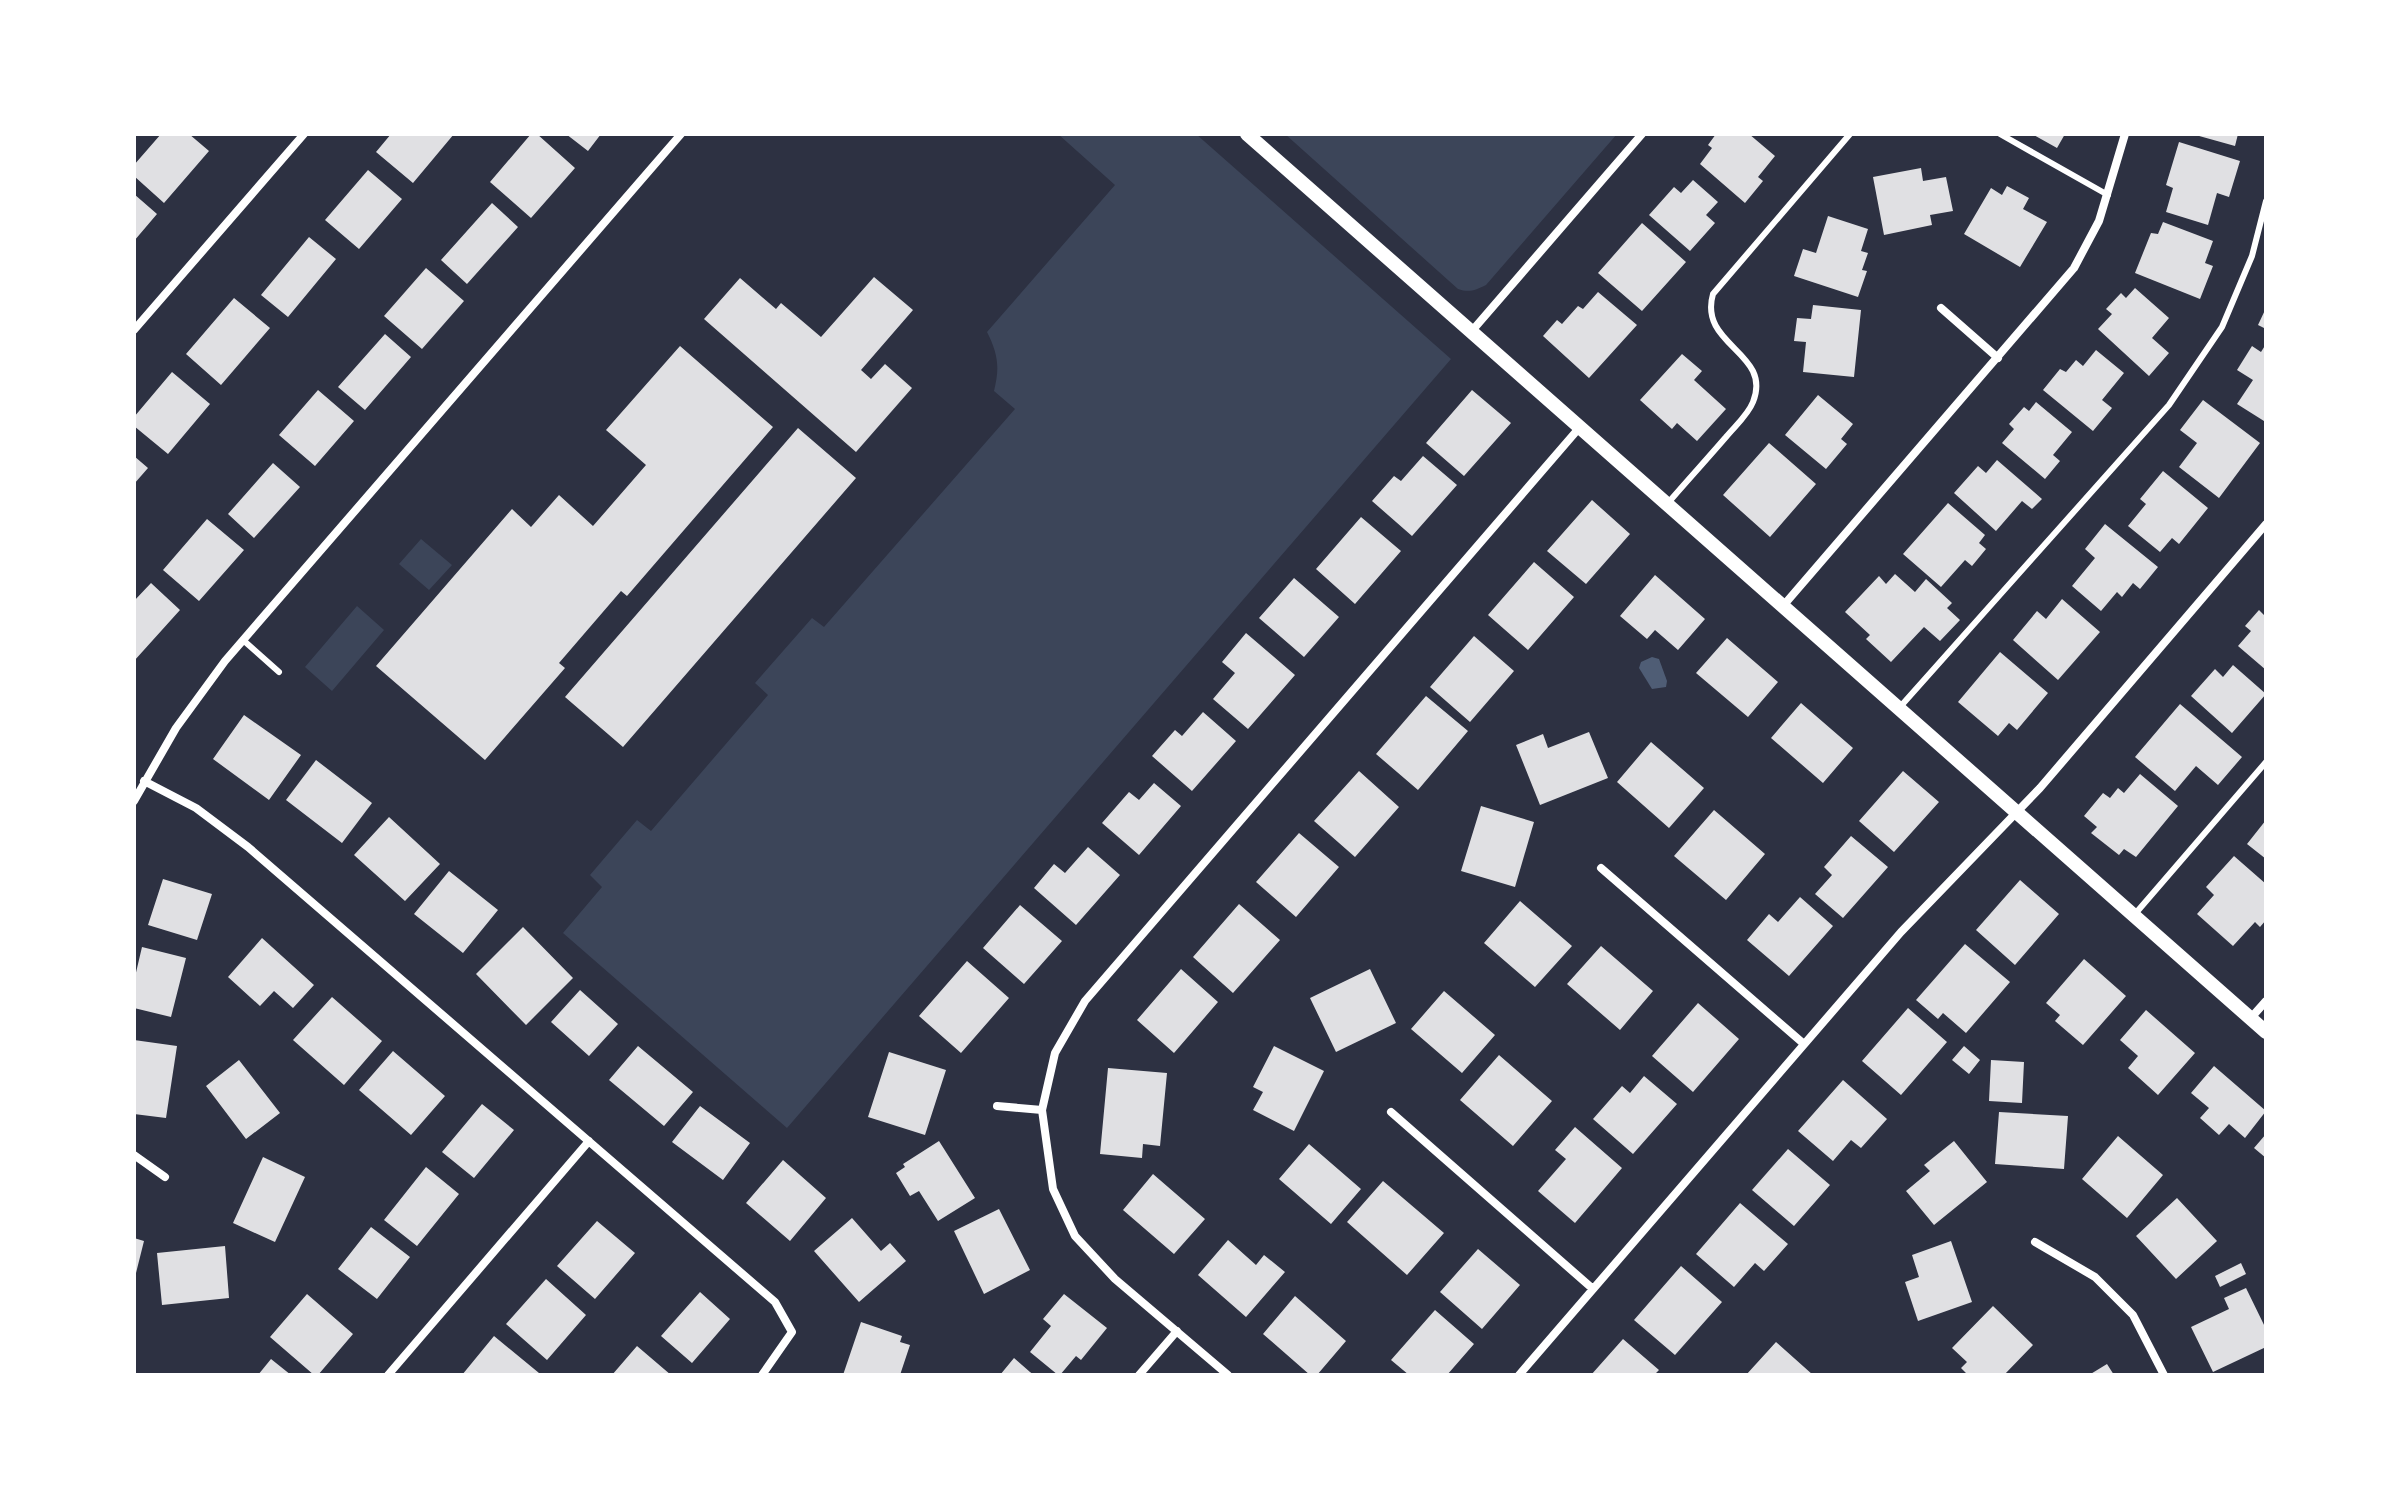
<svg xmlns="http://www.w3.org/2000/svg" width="2400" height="1509" viewBox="0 0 2400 1509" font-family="'DejaVu Sans',sans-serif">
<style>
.green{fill:#3c4559}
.water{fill:#4f5d75}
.building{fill:#e0e0e3}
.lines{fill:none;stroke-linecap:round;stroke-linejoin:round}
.service{stroke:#fff;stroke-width:6}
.minor{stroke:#fff;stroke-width:8}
.tertiary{stroke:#fff;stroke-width:14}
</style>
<rect width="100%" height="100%" fill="#2d3142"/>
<path class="green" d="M1058,134H1196L1451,359L787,1128L563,933L602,887L590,875L637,820L651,831L768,695L755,683L812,618L824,627L1015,409L994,391C1000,367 998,354 987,332L1115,185Z
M1285,134H1617L1486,285C1476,290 1469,293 1458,289Z
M421,539L452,565L429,590L399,564Z
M357,606L384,630L332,691L305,667Z"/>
<path class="water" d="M1652,657L1659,659L1667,681L1666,687L1652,689L1639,668L1641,662Z"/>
<path class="building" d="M161,134H189L209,151L164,203L134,176V165Z
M391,134H454L413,183L376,152Z
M531,134H537L575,168L531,218L490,182Z
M566,134H601L588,151Z
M1716,134H1749L1775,156L1758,177L1763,181L1745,203L1700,164L1712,148L1708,145Z
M2032,134H2065L2057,148Z
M2192,134H2238L2235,146Z
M2179,142L2240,161L2229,197L2217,193L2208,225L2166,212L2173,188L2166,185Z
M1921,168L1923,181L1946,177L1953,211L1930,215L1932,225L1884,235L1873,177Z
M368,170L402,199L359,249L325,220Z
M1693,180L1718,202L1706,215L1715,223L1690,251L1649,215L1674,187L1681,193Z
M2007,186L2029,198L2023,209L2047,222L2020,267L1964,234L1991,188L2002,195Z
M134,194L157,214L134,241Z
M492,203L518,227L467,284L441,260Z
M1828,216L1868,229L1861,251L1868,253L1862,270L1867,271L1858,297L1794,276L1803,249L1816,253Z
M2163,222L2213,241L2205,263L2213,266L2200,299L2135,273L2151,233L2158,234Z
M1642,223L1686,262L1642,311L1598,273Z
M309,237L336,259L288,317L261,295Z
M426,268L464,301L422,349L384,316Z
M874,277L913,310L861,370L871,379L885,364L912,388L856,452L704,319L740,278L776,309L781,303L821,337Z
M2135,288L2169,318L2152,338L2169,353L2149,376L2098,329L2112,314L2106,309L2121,293L2126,298Z
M1598,292L1637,325L1589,378L1543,336L1557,320L1562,324L1578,306L1583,309Z
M234,298L270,328L221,385L186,354Z
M1813,305L1861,310L1854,377L1803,372L1806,342L1794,341L1797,318L1811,319Z
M2266,308V329L2258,325Z
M385,334L411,357L365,410L338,387Z
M2266,344V419L2264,421L2237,404L2253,380L2237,370L2252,346L2261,352Z
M680,346L773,427L627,596L621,591L559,663L565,668L485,760L376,666L512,509L531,527L559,495L593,526L646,465L606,430Z
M2096,350L2124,373L2102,400L2112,408L2093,431L2043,390L2060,369L2066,372L2076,360L2083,366Z
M1682,354L1702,371L1694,380L1726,409L1697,441L1677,423L1672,429L1640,400Z
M172,372L210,404L168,454L134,426V417Z
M318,390L354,421L315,466L279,435Z
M1472,390L1511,423L1464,476L1426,443Z
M1818,395L1853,424L1841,439L1847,444L1826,469L1785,435Z
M2203,400L2260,443L2219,498L2179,467L2197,443L2180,430Z
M2036,402L2072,432L2053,455L2060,461L2045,479L2002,443L2014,429L2009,424L2024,407L2029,411Z
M798,428L856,478L623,747L565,697Z
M1769,443L1816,484L1770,537L1723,495Z
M134,456L148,468L134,484Z
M1423,456L1457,485L1412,536L1372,501L1394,476L1401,481Z
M1997,460L2042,499L2032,509L2022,501L1996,531L1954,493L1978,466L1986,473Z
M273,463L300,487L254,538L228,514Z
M2163,471L2208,508L2179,544L2172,538L2160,552L2128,526L2146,504L2140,499Z
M1592,500L1630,534L1586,584L1547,551Z
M1948,503L1985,535L1979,543L1986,549L1972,566L1965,560L1941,587L1903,554Z
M1361,517L1401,551L1355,604L1316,569Z
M207,519L244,550L199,601L163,570Z
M2105,524L2158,567L2140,589L2133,583L2122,597L2117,592L2101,611L2072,586L2095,558L2085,549Z
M1534,562L1574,597L1528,650L1488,615Z
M1895,574L1915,592L1926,579L1952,603L1947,608L1960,620L1940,641L1924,627L1891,662L1866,639L1870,635L1845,612L1879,576L1886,584Z
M1655,575L1705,619L1678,650L1655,630L1647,639L1620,616Z
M1294,578L1339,617L1304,657L1259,618Z
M151,583L180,610L134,661V601Z
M2062,599L2100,632L2058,680L2013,640L2037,611L2046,619Z
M2259,610L2266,617V670L2238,646L2251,631L2245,626Z
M1246,633L1295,675L1248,729L1213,699L1235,673L1222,662Z
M1474,636L1514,671L1470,722L1430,687Z
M1727,638L1778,682L1748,717L1696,673Z
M2000,652L2048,693L2017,730L2009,723L1998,736L1958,702Z
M2233,665L2266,694L2232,733L2191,696L2215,669L2223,677Z
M1426,696L1468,731L1418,790L1376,754Z
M1801,703L1853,748L1823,783L1771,738Z
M2180,704L2242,757L2218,785L2196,766L2175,791L2135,757Z
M1203,712L1236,741L1192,791L1152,756L1175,730L1182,736Z
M244,715L301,755L269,800L213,759Z
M1589,732L1608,778L1540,805L1516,745L1543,734L1548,748Z
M1651,742L1704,788L1669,828L1617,782Z
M316,760L372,803L342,843L286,800Z
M1359,771L1399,807L1355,857L1314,821Z
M1903,771L1939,802L1894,852L1859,821Z
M2140,774L2178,806L2136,857L2124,849L2119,855L2091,833L2097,827L2084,816L2103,793L2110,798L2118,788L2124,793Z
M1154,783L1181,806L1139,855L1102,823L1129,792L1139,800Z
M1481,806L1534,822L1515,887L1461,871Z
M1714,810L1765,854L1726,900L1674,856Z
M389,817L440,864L405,901L354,855Z
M2266,820V859L2247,844Z
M1299,833L1339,867L1296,917L1256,882Z
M1851,836L1888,867L1843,918L1815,894L1832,875L1824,867Z
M1088,847L1120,875L1076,925L1034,888L1054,864L1065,873Z
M2234,856L2266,884V920L2260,927L2255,922L2233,946L2197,914L2214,895L2206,887Z
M449,871L498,910L463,953L414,914Z
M163,879L212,894L197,940L148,925Z
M2020,880L2059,914L2015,965L1976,930Z
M1800,897L1833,926L1789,976L1747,940L1769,914L1778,922Z
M1520,901L1572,946L1535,987L1484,943Z
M1239,904L1280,940L1233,993L1193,957Z
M1020,905L1062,941L1024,984L983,948Z
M523,927L573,978L526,1025L476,974Z
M262,938L314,985L293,1008L274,991L260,1006L228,977Z
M1965,944L2010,982L1966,1033L1943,1013L1938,1019L1916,1000Z
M1601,946L1653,991L1620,1030L1567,984Z
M142,947L186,958L171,1017L134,1008V981Z
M2084,959L2126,996L2083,1045L2055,1021L2060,1015L2046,1003Z
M967,961L1009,998L961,1053L919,1016Z
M1181,969L1218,1002L1174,1053L1137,1020Z
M1370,969L1396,1023L1336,1052L1310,998Z
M580,990L618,1024L589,1056L551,1022Z
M1444,991L1495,1035L1462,1073L1411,1029Z
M332,997L382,1041L344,1085L293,1040Z
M1698,1003L1739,1039L1693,1092L1652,1056Z
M1908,1008L1947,1042L1901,1095L1862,1061Z
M2146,1010L2195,1053L2158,1095L2128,1068L2138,1056L2120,1040Z
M134,1040L177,1046L166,1118L134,1114Z
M638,1046L693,1092L664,1126L609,1080Z
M1274,1046L1324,1071L1294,1131L1253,1110L1263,1092L1253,1087Z
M1964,1046L1980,1060L1969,1074L1952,1060Z
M393,1051L445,1096L411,1135L359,1090Z
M889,1052L946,1070L925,1135L868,1117Z
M1499,1055L1552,1101L1513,1146L1460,1100Z
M239,1060L280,1113L246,1139L206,1086Z
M1991,1060L2024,1062L2022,1103L1989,1101Z
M2214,1066L2266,1111L2245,1138L2229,1124L2219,1135L2200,1118L2209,1108L2191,1093Z
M1108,1068L1167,1073L1160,1146L1143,1144L1142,1158L1100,1154Z
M1644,1076L1677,1104L1633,1154L1593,1119L1622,1086L1630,1093Z
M1843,1080L1887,1119L1861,1148L1851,1140L1833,1161L1798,1131Z
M482,1104L514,1130L474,1178L442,1152Z
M700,1106L750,1143L723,1180L672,1142Z
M1999,1112L2068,1116L2064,1169L1995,1164Z
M1575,1127L1622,1168L1575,1223L1538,1191L1566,1159L1555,1150Z
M2266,1134V1158L2254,1148Z
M2118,1136L2163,1175L2127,1218L2082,1179Z
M939,1141L975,1198L938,1221L919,1191L910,1196L896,1173L905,1167L903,1164Z
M1954,1141L1987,1182L1934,1225L1906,1191L1930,1171L1924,1165Z
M1309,1144L1361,1189L1331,1224L1279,1179Z
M1788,1149L1830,1185L1794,1226L1752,1190Z
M263,1157L305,1177L275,1242L233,1223Z
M783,1160L826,1198L790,1241L746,1203Z
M426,1167L459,1194L417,1246L384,1220Z
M1153,1174L1205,1219L1174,1254L1123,1210Z
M1383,1181L1444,1233L1407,1275L1347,1222Z
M2177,1198L2217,1241L2176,1279L2136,1236Z
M1740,1203L1788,1244L1764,1271L1755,1263L1734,1287L1696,1254Z
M999,1209L1030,1270L984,1294L954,1231Z
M852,1218L881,1251L890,1243L906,1261L859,1302L814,1251Z
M597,1221L635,1253L595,1299L557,1266Z
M371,1227L410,1257L377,1299L338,1269Z
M134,1238L144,1241L135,1277H134Z
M1228,1240L1256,1265L1264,1255L1285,1272L1246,1317L1198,1275Z
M1951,1241L1972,1302L1918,1321L1905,1282L1919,1277L1912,1255Z
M225,1246L229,1298L162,1305L157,1253Z
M1478,1249L1520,1285L1482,1329L1440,1292Z
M2241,1263L2246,1274L2220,1287L2215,1276Z
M1681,1266L1722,1302L1675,1355L1634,1320Z
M546,1279L586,1315L547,1360L506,1324Z
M2246,1288L2266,1329V1347L2213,1372L2191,1327L2229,1309L2224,1298Z
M700,1292L730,1319L692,1363L661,1336Z
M307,1294L353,1334L318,1375H314L270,1337Z
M1064,1294L1107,1328L1081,1360L1076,1356L1060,1375H1058L1030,1352L1051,1326L1043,1319Z
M1295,1296L1346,1341L1317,1375H1310L1263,1334Z
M1993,1306L2033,1345L2004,1375H1968L1961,1368L1967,1362L1952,1348Z
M1435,1310L1474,1344L1447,1375H1409L1391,1360Z
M861,1322L902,1336L900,1342L910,1345L900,1375H843Z
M494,1336L539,1373L538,1375H462Z
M1623,1339L1659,1370L1654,1375H1591Z
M1776,1342L1813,1375H1746Z
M637,1346L671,1375H612Z
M1014,1358L1030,1372L1034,1375H1000Z
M271,1359L291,1375H258Z
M2107,1364L2114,1375H2089Z"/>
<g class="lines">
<path class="service" d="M2000,134L2108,195
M1668,503C1687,481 1707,459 1726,437C1735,426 1748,415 1753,402C1773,352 1698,346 1713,294L1850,134
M243,640L279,672
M1900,707L2169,405L2222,327L2252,256L2266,201
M2135,914L2266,762"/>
<path class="minor" d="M1941,308L1998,358
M134,330L304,134
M1471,332L1642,134
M1783,606L2074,268L2099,221L2125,134
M144,781L196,808L248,847L775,1302L792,1332L762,1375
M134,801L176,728L225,661L681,134
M1601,868L1804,1044
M2250,1019L2266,1001
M997,1106L1042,1110
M1391,1112L1593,1289
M134,1155L165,1177
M2035,1242L2095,1277L2133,1315L2164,1375
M388,1375L589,1141
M1139,1375L1177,1331
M1228,1375L1115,1279L1075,1236L1053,1189L1042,1110L1055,1053L1085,1001L1580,427
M1519,1375L1901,932L2040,788L2266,524"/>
<path class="tertiary" d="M1247,134L2266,1032"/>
</g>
<rect width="2400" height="1509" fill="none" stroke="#ffffff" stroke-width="272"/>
</svg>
